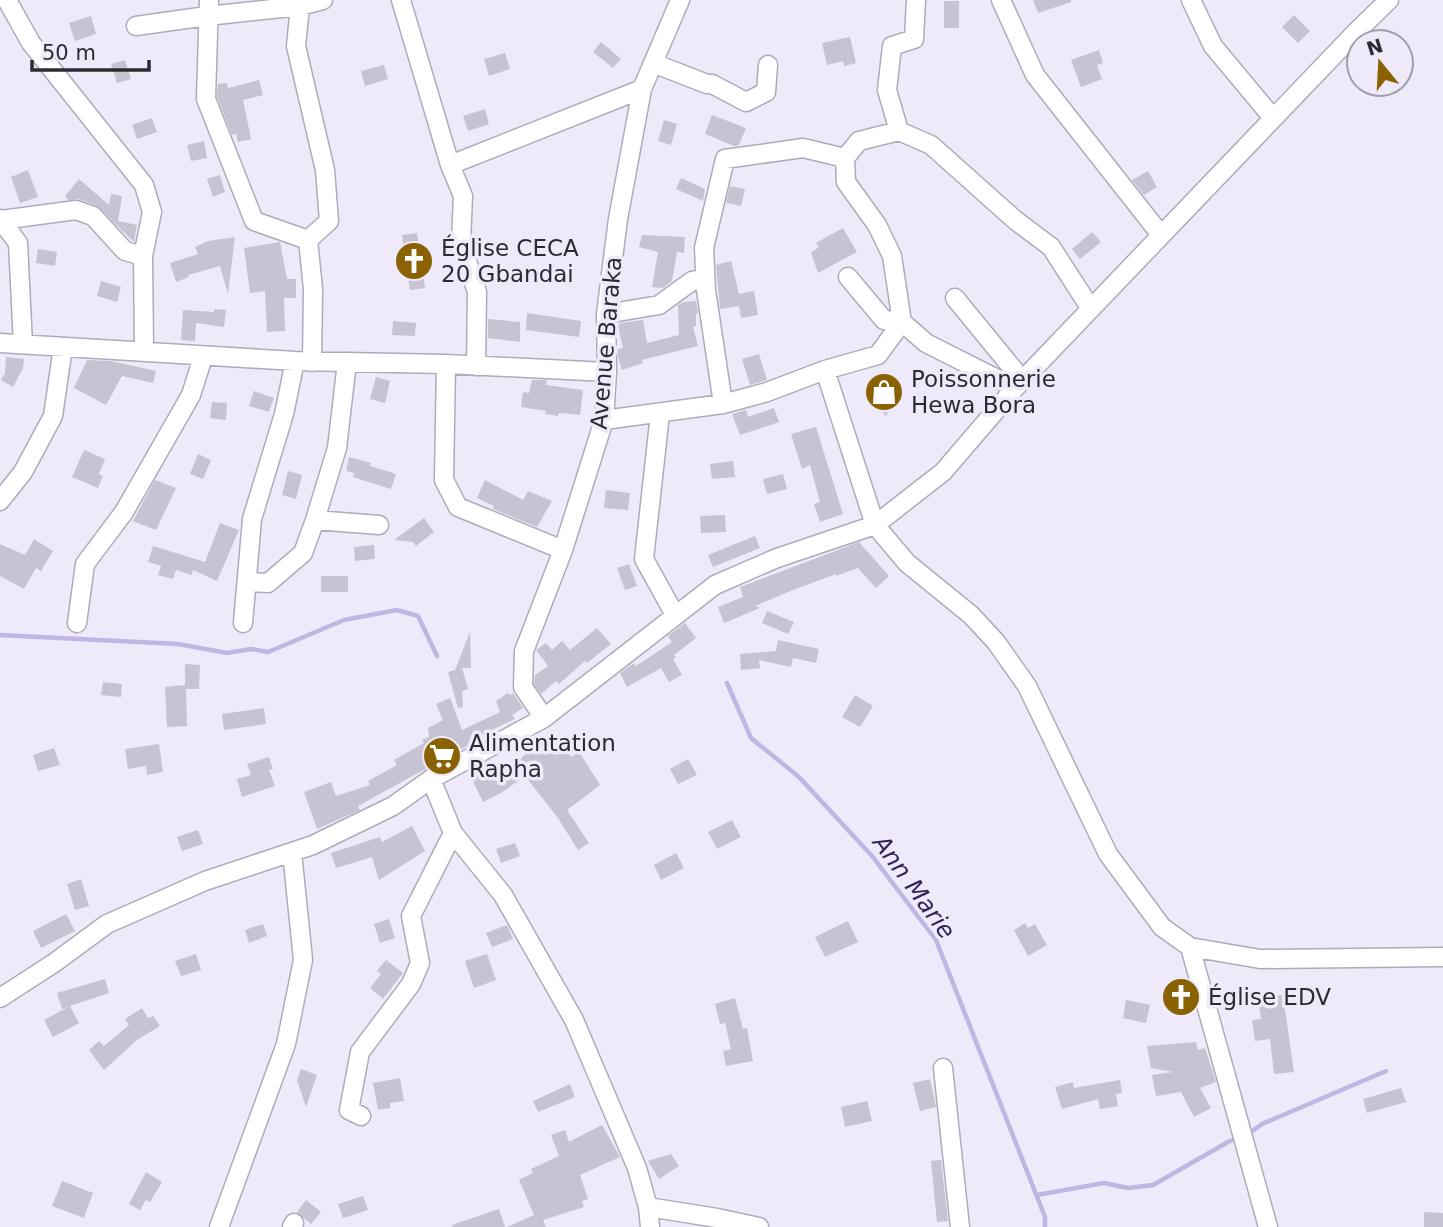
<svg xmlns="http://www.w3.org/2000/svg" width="1443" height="1227" viewBox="0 0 1443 1227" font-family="'DejaVu Sans',sans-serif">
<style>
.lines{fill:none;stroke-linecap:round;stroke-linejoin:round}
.stream{stroke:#c0b5e3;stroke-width:4.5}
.building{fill:#c6c3d3}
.minor-casing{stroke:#aeabba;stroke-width:21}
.minor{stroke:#fff;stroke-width:18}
.labels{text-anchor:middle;stroke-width:7;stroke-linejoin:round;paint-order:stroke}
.poi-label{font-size:23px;fill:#2c2b31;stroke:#eeeafa;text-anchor:start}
.street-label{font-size:23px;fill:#2c2b31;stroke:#eeeafa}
.water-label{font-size:24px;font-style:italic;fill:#36235b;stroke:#eeeafa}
</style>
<rect width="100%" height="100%" fill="#eeeafa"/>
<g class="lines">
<path class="stream" d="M0,635L178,644L227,653L251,649L268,652L344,620L397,610L418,616L437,656
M727,683L751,738L799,777L872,856L936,940L1045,1217V1227
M1247,1135L1262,1124L1386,1071
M1037,1195L1104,1183L1128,1188L1153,1185L1228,1142L1239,1138"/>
</g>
<path class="building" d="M1033,0H1071V2L1038,13Z
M944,1H959V28H944Z
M1294,15L1310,31L1298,43L1282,27Z
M91,16L96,34L75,41L69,23Z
M850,37L856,63L844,66L843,61L827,65L822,43Z
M601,42L621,59L613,68L593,52Z
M1099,50L1103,63L1097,65L1102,79L1081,87L1071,60Z
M505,53L510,69L489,76L484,59Z
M125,60L131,79L117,83L111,64Z
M384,65L388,79L365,86L361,71Z
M259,80L263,95L243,100L251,139L238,142L236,134L232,135L217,97L218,84L227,83L228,88Z
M485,109L489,124L468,131L463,116Z
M712,115L746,128L739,145L734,146L705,134Z
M152,118L157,132L137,139L132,125Z
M664,120L677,124L671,145L658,141Z
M204,141L207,158L191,161L187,145Z
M28,170L38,197L20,203L11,177Z
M1148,171L1157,187L1144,195L1132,180Z
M220,175L225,192L213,197L207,179Z
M681,178L705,189L703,201L676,189Z
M79,179L109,205L111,194L122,196L118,221L137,225L134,242L97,206L79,199L68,200L65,196Z
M730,186L745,189L741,206L726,203Z
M843,228L857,252L818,273L811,253L819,247L816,243Z
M1092,232L1101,242L1080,259L1072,249Z
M417,233L425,288L410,290L402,235Z
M642,235L685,237L684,253L677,252L672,281L663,288L652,287L658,252L639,247Z
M235,237L228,294L220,266L188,275L189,277L176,282L170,263L198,254L195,247L208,241Z
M280,242L287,279H296V298H284L285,331L267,332L265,291L250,293L244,248Z
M38,249L57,252L55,266L36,263Z
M731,261L739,294L754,291L758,315L741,318L739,306L720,309L716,265Z
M101,281L121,287L117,302L97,296Z
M696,301L698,313L696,314V326L693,327L698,346L642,360L643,363L622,370L618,357V349L623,348L618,326L620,323L643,320L647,343L679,335L678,305L683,302Z
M214,309L226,310L224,327L196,323L195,341L181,340L183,310L214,312Z
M527,313L581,321L579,337L526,330Z
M488,319L520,322V342L488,338Z
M393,321L416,323L415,336L392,335Z
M759,354L767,380L750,385L742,359Z
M6,357L24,359L23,368L13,387L1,380L5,373Z
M87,360L111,361L156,371L153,383L122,376L106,405L74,388Z
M376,377L390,381L385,403L370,399Z
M532,380H547L546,385L583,390L580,415L559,413L558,416L545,414L546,411L521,407L523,392L529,393Z
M877,386L890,387L887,417L875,404Z
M254,391L274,398L269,412L249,406Z
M212,402L227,403L226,420L210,418Z
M774,408L779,422L740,435L732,414L746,410L748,417Z
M816,427L843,514L820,522L814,504L820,502L810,465L802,469L791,434Z
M84,450L105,459L99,474L103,476L98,488L72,477Z
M198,454L211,460L203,479L190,474Z
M349,457L371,463L370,466L396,474L391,489L353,477L354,473L346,471Z
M733,461L735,477L712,479L710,464Z
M288,471L302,475L296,499L282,495Z
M783,474L787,489L767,494L763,479Z
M155,480L176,488L156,530L133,521Z
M485,480L523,500L528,491L552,501L537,527L493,509L494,506L477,498Z
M606,490L630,493L628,510L604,508Z
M725,515L726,532L701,533L700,516Z
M424,518L434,532L416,546L413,542L394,540Z
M220,523L239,530L217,581L193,570L192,575L176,570L173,579L158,575L161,566L148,562L153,546L205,562Z
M755,536L760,548L713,567L708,555Z
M34,539L53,551L41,571L36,568L24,589L0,576V544L25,555Z
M859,542L889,576L876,588L858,568L836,576V574L793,590L755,606L760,608L724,623L718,607L743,597L740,587Z
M374,545L375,559L355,561L354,547Z
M629,564L637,586L625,590L617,568Z
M321,576H348V592H321Z
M767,611L794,622L788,634L762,623Z
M685,623L696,638L674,655L676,657L673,659L682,675L669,682L661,668L627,687L620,673L634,663L636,666L672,642L668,636Z
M597,628L611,644L587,663L585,661L559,684L556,681L541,694L534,684L535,675L548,666L536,650L546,643L552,650L562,641L570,650Z
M470,632L471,668H462L468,689L462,691L463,707L458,708L448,672L455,670Z
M778,640L819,649L816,663L793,658L791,667L759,660L760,668L741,670L740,654L776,651Z
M185,664L200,665L199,689H186L187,726L167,727L165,687L185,685Z
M103,682L122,684L121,697L101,695Z
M508,693L510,695L513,693L523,708L512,715L515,719L477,737L478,740L358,806L360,810L317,829L304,792L331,782L336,796L370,785L368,781L397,765L394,760L424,743L422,740L429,737L428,728L443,720L436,704L450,698L462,730L500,712L496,701Z
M855,695L873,706L860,727L842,717Z
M264,708L266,724L224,730L222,714Z
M553,733L571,757L579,752L600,785L567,810L589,843L578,850L558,818L525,776L501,793L483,802L471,777L489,768L493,776L516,762Z
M159,744L163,772L147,775L146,766L128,769L125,749Z
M54,748L60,765L38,771L33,755Z
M269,757L273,769L269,770L275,786L242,797L237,779L251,775L247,764Z
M688,759L697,775L678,784L670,769Z
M732,820L741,837L717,849L708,832Z
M412,826L425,851L379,880L372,857L336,868L331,853L380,837L382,842Z
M198,830L203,844L182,851L177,837Z
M515,843L520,856L501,863L496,849Z
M676,853L684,868L661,880L654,865Z
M81,879L89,906L75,910L67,884Z
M66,914L75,931L41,948L33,931Z
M389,919L395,938L380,943L374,924Z
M848,921L858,942L825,957L815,937Z
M1025,923L1028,928L1035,924L1047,945L1028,956L1014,930Z
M263,924L267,936L249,943L245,930Z
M507,925L513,939L492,947L486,933Z
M196,954L201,970L181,976L175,961Z
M487,954L496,980L474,988L465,961Z
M386,960L403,973L383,999L370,988L381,974L377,971Z
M105,979L109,993L70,1006L79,1023L53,1037L44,1020L68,1007L62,1009L57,993Z
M1283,995L1294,1072L1274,1074L1270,1039L1255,1041L1252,1020L1261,1019L1258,998Z
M735,998L743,1029L747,1028L753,1061L726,1066L723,1051L731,1049L725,1023L720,1024L715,1004Z
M1126,1000L1150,1005L1146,1023L1123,1018Z
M142,1008L148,1018L153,1016L160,1026L137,1040L104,1070L89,1050L99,1041L104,1046L129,1025L125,1019Z
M1196,1042L1198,1050L1205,1048L1216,1082L1200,1088L1211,1108L1194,1117L1181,1092L1156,1096L1152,1075L1173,1072L1151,1068L1147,1046Z
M301,1069L317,1075L306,1107L297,1080Z
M400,1078L404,1101L390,1103V1108L378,1110L373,1083Z
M930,1079L936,1107L920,1111L913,1083Z
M1120,1080L1122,1093L1116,1094L1118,1106L1100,1109L1098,1099L1062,1109L1055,1087L1073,1082L1074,1088Z
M570,1084L575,1097L538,1112L533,1101Z
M1401,1088L1406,1102L1367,1113L1363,1099Z
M867,1101L872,1121L845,1127L841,1107Z
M602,1125L620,1157L580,1175L588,1199L582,1201L584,1207L543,1220L546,1227H507L534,1215L519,1180L533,1173L531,1169L559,1156L551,1135L565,1130L569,1142Z
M671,1154L679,1166L659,1179L648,1161Z
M941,1160L948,1221L937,1222L931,1161Z
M146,1172L162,1182L150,1202L146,1200L140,1210L129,1204Z
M62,1181L93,1193L84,1218L52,1206Z
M363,1196L368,1210L343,1218L338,1204Z
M306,1200L321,1212L311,1224L297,1212Z
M499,1209L505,1227H452V1225Z
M1424,1212L1443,1213V1227H1424Z"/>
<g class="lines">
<defs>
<path id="minor" d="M7,0L31,43L144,185L152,212L143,256L144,352
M209,0L206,99L254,221L308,240L313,289L312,362
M401,0L450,165L463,196L461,242L477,292L476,366
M1001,0L1035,75L1161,235
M1191,0L1213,46L1273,118
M300,6L296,46L325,170L329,221L308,240
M136,26L207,16L300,6L323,0
M653,63L707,84H712L746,102L766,92L768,65
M899,131L887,90L892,46L914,39L916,0
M450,165L642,89
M0,219L18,243L23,344
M1,220L76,210L93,216L125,251L143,256
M955,298L1023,381
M606,314L659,305L692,281L705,279
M0,343L295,361L446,364L607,372
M446,364L444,480L458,507L563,550
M825,370L878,355L902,322L884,320L848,277
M1015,388L926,343L902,322L892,256L877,225L846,182L845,158L859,141L899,131L931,145L1015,220L1051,247L1091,309
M723,404L706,290L704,248L725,159L803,148L845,158
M660,414L644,559L675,615
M604,420L723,404L767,392L825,370L875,525L907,563L971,615L996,642L1027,686L1108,854L1162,927L1190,947L1260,959L1443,957
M0,501L23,472L53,416L63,347
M315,520L379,525
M247,582L268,583L303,553L315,520L337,448L347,362
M77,623L85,564L124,512L191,395L203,357
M243,623L252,519L284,414L295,361
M544,718L523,687L524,651L563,550L604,420L607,372L606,314L618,219L642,89L680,0
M453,833L503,895L574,1020L637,1168L648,1207L650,1227
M1190,947L1268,1227
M0,998L54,963L107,924L205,881L313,845L393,806L431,779L544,718L715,585L777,558L875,525L943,472L1015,388L1357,31L1389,0
M943,1068L960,1227
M361,1116L349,1110L360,1052L411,984L420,963L411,916L453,833L431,779
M648,1207L717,1218L759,1227
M219,1227L286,1044L303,960L292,852
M292,1227L294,1223"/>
</defs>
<use href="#minor" class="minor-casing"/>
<use href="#minor" class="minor"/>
</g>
<defs>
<symbol id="church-disc" viewBox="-11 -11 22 22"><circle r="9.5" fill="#8a6202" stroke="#eeeafa"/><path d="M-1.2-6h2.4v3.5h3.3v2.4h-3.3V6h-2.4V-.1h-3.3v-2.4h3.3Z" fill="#fff"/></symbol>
<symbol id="shop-disc" viewBox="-11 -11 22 22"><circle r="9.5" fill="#8a6202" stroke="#eeeafa"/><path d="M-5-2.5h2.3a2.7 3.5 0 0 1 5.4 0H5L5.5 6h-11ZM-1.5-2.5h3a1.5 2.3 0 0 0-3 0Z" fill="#fff"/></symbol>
<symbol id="supermarket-disc" viewBox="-11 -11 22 22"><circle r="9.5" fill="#8a6202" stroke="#eeeafa"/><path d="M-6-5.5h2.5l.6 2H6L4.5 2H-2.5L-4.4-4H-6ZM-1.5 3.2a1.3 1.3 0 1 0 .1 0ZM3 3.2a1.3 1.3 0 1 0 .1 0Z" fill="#fff"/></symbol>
</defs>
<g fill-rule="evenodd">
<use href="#church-disc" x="392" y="239" width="44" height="44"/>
<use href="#shop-disc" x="862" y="370" width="44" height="44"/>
<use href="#supermarket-disc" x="420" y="734" width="44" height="44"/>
<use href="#church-disc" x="1159" y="975" width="44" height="44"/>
</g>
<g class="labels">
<g class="poi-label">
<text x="441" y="256">Église CECA<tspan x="441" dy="26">20 Gbandai</tspan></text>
<text x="911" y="387">Poissonnerie<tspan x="911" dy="26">Hewa Bora</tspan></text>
<text x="469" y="751">Alimentation<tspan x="469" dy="26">Rapha</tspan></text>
<text x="1208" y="1005">Église EDV</text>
</g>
<g class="street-label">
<text transform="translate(606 343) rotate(-85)" y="8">Avenue Baraka</text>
</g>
<g class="water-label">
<text transform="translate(914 887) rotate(54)" y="8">Ann Marie</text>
</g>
</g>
<g transform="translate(1380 63) rotate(342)"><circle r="33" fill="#eeeafa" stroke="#a09eaa" stroke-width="2"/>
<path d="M0-5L12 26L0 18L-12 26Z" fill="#8a6202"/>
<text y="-10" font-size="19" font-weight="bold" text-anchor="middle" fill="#2c2b31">N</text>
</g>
<path d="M32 60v10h117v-10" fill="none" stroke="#2c2b31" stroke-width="3.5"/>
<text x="42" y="60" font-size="21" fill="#2c2b31" stroke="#eeeafa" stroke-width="5" paint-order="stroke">50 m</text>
</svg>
